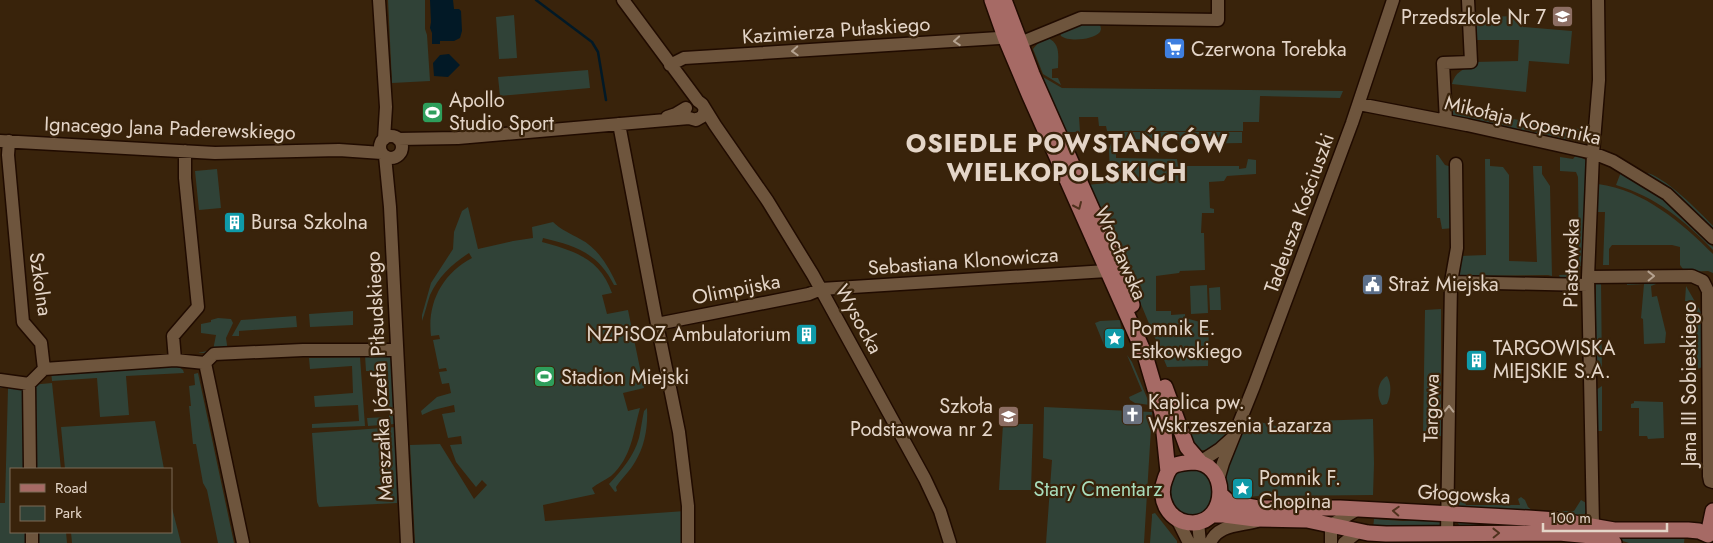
<svg xmlns="http://www.w3.org/2000/svg" width="1713" height="543" viewBox="0 0 1713 543" font-family="Jost,sans-serif">
<style>
.green{fill:#304237}
.water{fill:#021926}
.lines{fill:none;stroke-linecap:round;stroke-linejoin:round}
.stream{stroke:#021926;stroke-width:2.5}
.minor-casing{stroke:#200b00;stroke-width:15}
.major-casing{stroke:#200b00;stroke-width:18}
.minor{stroke:#6e553d;stroke-width:12}
.major{stroke:#a66a65;stroke-width:15}
.oneway{stroke:#b5a290}
.oneway2{stroke:#4f311d}
.labels{text-anchor:middle;stroke-width:4.5;stroke-linejoin:round;paint-order:stroke}
.poi-label{font-size:20px;fill:#e4d5c8;stroke:#39230b;text-anchor:start}
.street-label{font-size:20px;fill:#e4d5c8;stroke:#39230b}
.park-label{font-size:20px;fill:#a9ddbc;stroke:#39230b}
.district-label{font-size:25px;font-weight:bold;letter-spacing:1px;fill:#e4d5c8;stroke:#39230b}
</style>
<rect width="100%" height="100%" fill="#39230b"/>
<path class="green" d="M388,0H425V29L427,35L430,81L392,83Z
M514,15L517,58L499,59L496,17Z
M1522,16L1523,27L1572,31L1569,64L1529,61L1526,92L1452,84C1455,72 1462,70 1473,65L1474,62L1518,61L1519,40H1474L1471,17Z
M1083,24H1100L1101,29L1100,32C1093,40 1069,42 1061,36L1060,33Z
M1048,38C1061,44 1058,56 1058,68L1052,69V78H1058L1061,85L1043,74L1033,49L1039,42Z
M588,70L590,88L500,96L498,77Z
M1043,77L1062,88L1343,91L1340,98L1260,96L1259,122H1243V131H1107L1106,126H1099L1098,117H1079L1080,132H1066L1049,96Z
M1447,109L1586,130L1585,140L1580,142L1449,116Z
M1111,132H1242V143L1182,144V140L1116,139V158L1177,159L1178,166H1239V169L1246,168L1248,159L1256,160V174L1227,176L1224,181L1209,182L1210,208L1214,209V213H1202L1201,233H1204L1205,270L1180,271L1179,273L1156,276V311H1171V315L1185,314V318L1204,323H1209L1208,366L1167,367L1138,297L1087,185L1106,183L1110,177L1109,150L1112,140Z
M1436,155H1438L1445,165L1452,167L1454,228L1442,229L1440,218H1437Z
M1576,155L1586,160L1588,165L1586,265L1580,266L1579,275L1575,279L1560,278L1559,275L1579,274L1578,177L1576,172L1560,171V157L1573,159Z
M1485,159H1490V166L1503,167L1509,175V261L1537,262L1533,166H1542V174L1550,186L1552,276L1548,275L1460,276L1459,256L1486,255Z
M217,169L221,208L199,210L195,171Z
M1621,172L1663,198L1690,223L1713,247V250C1684,220 1656,197 1616,185Z
M1646,173C1662,174 1701,213 1713,226V232L1665,186Z
M1598,184C1644,190 1682,223 1713,254V273L1708,271L1685,272L1680,265V247L1672,245H1612L1609,249V265H1603L1605,212H1597Z
M468,207L478,249L513,241L533,238L532,227L553,222C560,229 571,234 580,239C598,248 609,267 617,285H614C598,253 576,246 543,238L542,242C574,251 600,258 612,293L602,295L607,314L628,310L644,388L623,393L628,411L640,408C633,433 632,457 611,476C604,481 598,483 592,488L595,494L543,505L545,521L685,511V543H415L410,445L440,444L474,499L487,485L482,480L476,487L456,462L450,445L462,444L461,436L448,438L442,414L455,412L454,405L433,410L422,415L421,411L437,397L451,393L449,383L442,384L439,372L447,371L446,368L439,369L433,340L440,339L439,335L431,336C427,303 442,274 472,258L469,253C453,263 438,277 430,295C427,304 425,313 422,321V315L431,283L453,249L454,232L462,211Z
M1627,278H1654L1656,284L1651,286L1652,297L1657,296L1666,333L1665,343L1644,344L1643,319L1641,318L1644,284L1627,285Z
M1601,279L1602,374L1596,375V284Z
M1207,285L1208,313L1191,314L1190,286Z
M1686,286L1701,312L1702,367L1698,369L1696,341L1692,340V321L1689,320V301H1685Z
M1220,287L1221,310H1210L1209,288Z
M1441,309V436H1423L1425,310Z
M353,311V325L310,327L309,314Z
M296,316L297,327L239,331V336H232L241,320Z
M218,318L231,319L233,323L226,338L228,352L197,353L213,350L216,335L201,333V324L211,322V320Z
M1120,320L1122,338L1107,346L1104,345L1095,323L1100,321Z
M365,355H393L395,424L368,426L367,418L389,417L388,371H366Z
M1127,355L1132,362L1150,405L1135,403L1130,400L1129,397L1142,391Z
M360,357L365,426L312,428V424L359,421L358,405L315,407L314,396L353,393L352,366L310,369L309,358Z
M173,362L183,370L184,373L126,376L129,415L100,417L97,378L52,381L51,371Z
M198,373L234,543H218L207,490L203,483L196,444H193L189,406H191L189,386L195,385L194,374Z
M1387,376C1392,384 1391,396 1387,404L1382,405C1376,397 1377,381 1387,376Z
M0,383L27,385L29,469H11V532H30V543H0V503H5L8,388H0Z
M52,383L61,469H32L30,385Z
M1602,386V431H1596V390Z
M1634,401L1663,402L1664,438L1648,439L1647,436H1639V408H1631V404L1634,403Z
M1044,407L1152,412L1144,543H1046L1052,460L1043,458Z
M647,408C648,427 645,446 635,462C630,471 622,478 616,487L617,491L615,492L609,484C622,470 634,456 639,438C641,429 642,420 644,411Z
M1244,418L1276,426L1283,422L1373,419L1374,464L1373,495L1259,496L1248,497L1244,501L1238,500L1228,492L1224,476Z
M155,421L164,469H65L61,427Z
M1003,424H1033L1031,490H999Z
M396,427L397,503L319,507L317,502L312,433Z
M1210,427L1229,433C1223,442 1211,452 1199,450L1186,435Z
M1180,467L1204,471L1211,480L1215,502L1199,515L1187,516L1175,509L1169,495L1173,471Z
M1521,497L1525,500L1528,507L1533,511H1574L1581,500L1588,504C1589,512 1584,516 1577,518L1460,509L1458,503L1460,500H1464L1466,505H1520L1518,499Z
M171,504L181,543H72L71,532H171Z
M1155,513L1177,541V543H1150L1152,517V514Z
M1443,518V523L1440,527L1373,529L1374,519L1403,521Z
M1456,521L1576,527L1460,526Z
M34,532H66L67,543H35Z
M1685,534L1684,543H1629L1607,536Z"/>
<path class="water" d="M430,0H453L454,9H459L461,11L462,31L460,38L454,41H440V44H432V33L430,28L431,22Z
M449,54L460,65L448,77L434,76L433,63L440,55Z"/>
<g class="lines">
<path class="stream" d="M536,0L592,42L598,52L606,100"/>
<defs>
<path id="minor" d="M379,0L386,107L384,139
M623,0L698,101L702,104L715,125L767,200L813,275L925,479L940,511L950,543
M670,65L684,58L999,38L1005,37L1020,43L1081,18L1218,20V0
M1359,104L1467,125L1593,153L1613,161L1667,194L1713,238
M667,117L676,114L686,108
M1446,121L1443,63L1471,62L1468,0
M619,124L657,324L679,432L688,506V543
M380 147a11 11 0 1 1 22 0a11 11 0 1 1-22 0Z
M398,139L458,138L689,118L696,120L703,116L705,109
M0,141L215,153L339,150L382,153
M9,141L8,155L23,322L41,343L44,369
M385,156L390,207L407,543
M1588,277L1692,276L1703,281L1708,291L1709,476L1710,481L1713,482
M1451,282L1588,285
M657,324L809,294L821,289L1107,271
M175,360L173,336L198,307L185,178V151
M205,363L214,354L303,350H397
M0,380L29,384
M1200,462L1220,449L1231,439
M30,469L29,384L44,369L175,360L205,363L243,543
M1218,480L1223,463L1254,386L1352,123L1393,0
M1177,519L1189,543
M1198,522L1200,543
M1593,526L1588,277L1593,153L1599,80L1598,0
M32,532V543
M1447,534L1451,282L1457,248L1456,164
M1210,543C1218,524 1240,526 1257,521
M1331,543V525L1358,509
M1344,543L1359,531"/>
<path id="major" d="M992,0L1005,37L1029,94L1145,355L1162,413L1168,472
M1004,0L1032,74L1118,268L1132,305
M1165,387L1187,447L1200,462
M1192,462C1229,461 1229,522 1193,523C1169,523 1157,499 1165,479C1167,474 1168,469 1173,466C1179,463 1186,463 1192,462Z
M1220,494L1230,503L1258,508H1340L1528,518L1557,520L1614,530H1688L1699,531L1708,535
M1213,515H1224L1255,519L1307,520L1368,533L1386,534L1559,533L1591,536L1614,543
M1708,535L1713,511"/>
</defs>
<use href="#minor" class="minor-casing"/>
<use href="#major" class="major-casing"/>
<use href="#minor" class="minor"/>
<use href="#major" class="major"/>
</g>
<defs><path id="oneway-chevron" d="M-2-3.5L2.5 0L-2 3.5" fill="none" stroke-width="1.6" stroke-linecap="round" stroke-linejoin="round" transform="scale(1.25)"/></defs>
<g class="oneway">
<use href="#oneway-chevron" transform="translate(957 41) rotate(176)"/>
<use href="#oneway-chevron" transform="translate(795 51) rotate(177)"/>
<use href="#oneway-chevron" transform="translate(1651 276) rotate(-1)"/>
<use href="#oneway-chevron" transform="translate(1449 409) rotate(-89)"/>
</g>
<g class="oneway2">
<use href="#oneway-chevron" transform="translate(1078 206) rotate(66)"/>
<use href="#oneway-chevron" transform="translate(1396 511) rotate(-177)"/>
<use href="#oneway-chevron" transform="translate(1496 533) rotate(-1)"/>
</g>
<defs>
<symbol id="school-square" viewBox="-11 -11 22 22"><rect x="-9" y="-9" width="18" height="18" rx="4" fill="#8d6e63" stroke="#39230b"/><path d="M0-5L7-2L0 1L-7-2ZM-4 1L0 2.5L4 1V4Q0 6-4 4Z" fill="#fff"/></symbol>
<symbol id="supermarket-square" viewBox="-11 -11 22 22"><rect x="-9" y="-9" width="18" height="18" rx="4" fill="#3f7fe0" stroke="#39230b"/><path d="M-6-5.5h2.5l.6 2H6L4.5 2H-2.5L-4.4-4H-6ZM-1.5 3.2a1.3 1.3 0 1 0 .1 0ZM3 3.2a1.3 1.3 0 1 0 .1 0Z" fill="#fff"/></symbol>
<symbol id="stadium-square" viewBox="-11 -11 22 22"><rect x="-9" y="-9" width="18" height="18" rx="4" fill="#2e9e5b" stroke="#39230b"/><path d="M0-5a6.5 5 0 1 0 0 10a6.5 5 0 1 0 0-10ZM-3.5-1.8h7v3.6h-7Z" fill="#fff"/></symbol>
<symbol id="building-square" viewBox="-11 -11 22 22"><rect x="-9" y="-9" width="18" height="18" rx="4" fill="#0f9aa8" stroke="#39230b"/><path d="M-4-6H4V6H1V3H-1V6H-4ZM-2.5-4.3h1.7v1.8h-1.7ZM.8-4.3h1.7v1.8H.8ZM-2.5-1h1.7V.8h-1.7ZM.8-1h1.7V.8H.8Z" fill="#fff"/></symbol>
<symbol id="civic-square" viewBox="-11 -11 22 22"><rect x="-9" y="-9" width="18" height="18" rx="4" fill="#5c6f8a" stroke="#39230b"/><path d="M-.6-6.5H3V-4.5H.6V-3L4-1V1h2V6H-6V1h2V-1L-.6-3ZM-1.2 2.5V6h2.4V2.5Z" fill="#fff"/></symbol>
<symbol id="sight-square" viewBox="-11 -11 22 22"><rect x="-9" y="-9" width="18" height="18" rx="4" fill="#0f9aa8" stroke="#39230b"/><path d="M0-6L1.8-2.2L6-1.7L2.9 1.2L3.7 5.4L0 3.3L-3.7 5.4L-2.9 1.2L-6-1.7L-1.8-2.2Z" fill="#fff"/></symbol>
<symbol id="church-square" viewBox="-11 -11 22 22"><rect x="-9" y="-9" width="18" height="18" rx="4" fill="#6b7280" stroke="#39230b"/><path d="M-1.2-6h2.4v3.5h3.3v2.4h-3.3V6h-2.4V-.1h-3.3v-2.4h3.3Z" fill="#fff"/></symbol>
</defs>
<g fill-rule="evenodd">
<use href="#school-square" x="1550" y="4" width="25" height="25"/>
<use href="#supermarket-square" x="1162" y="36" width="25" height="25"/>
<use href="#stadium-square" x="420" y="100" width="25" height="25"/>
<use href="#building-square" x="222" y="210" width="25" height="25"/>
<use href="#civic-square" x="1360" y="272" width="25" height="25"/>
<use href="#building-square" x="794" y="322" width="25" height="25"/>
<use href="#sight-square" x="1102" y="326" width="25" height="25"/>
<use href="#building-square" x="1464" y="348" width="25" height="25"/>
<use href="#stadium-square" x="532" y="364" width="25" height="25"/>
<use href="#church-square" x="1120" y="402" width="25" height="25"/>
<use href="#school-square" x="996" y="404" width="25" height="25"/>
<use href="#sight-square" x="1230" y="476" width="25" height="25"/>
</g>
<g class="labels">
<g class="poi-label">
<text x="1546" y="24" text-anchor="end">Przedszkole Nr 7</text>
<text x="1191" y="56">Czerwona Torebka</text>
<text x="449" y="107">Apollo<tspan x="449" dy="23">Studio Sport</tspan></text>
<text x="251" y="229">Bursa Szkolna</text>
<text x="1388" y="291">Straż Miejska</text>
<text x="1131" y="335">Pomnik E.<tspan x="1131" dy="23">Estkowskiego</tspan></text>
<text x="791" y="341" text-anchor="end">NZPiSOZ Ambulatorium</text>
<text x="1493" y="355">TARGOWISKA<tspan x="1493" dy="23">MIEJSKIE S.A.</tspan></text>
<text x="561" y="384">Stadion Miejski</text>
<text x="1148" y="409">Kaplica pw.<tspan x="1148" dy="23">Wskrzeszenia Łazarza</tspan></text>
<text x="993" y="413" text-anchor="end">Szkoła<tspan x="993" dy="23">Podstawowa nr 2</tspan></text>
<text x="1259" y="485">Pomnik F.<tspan x="1259" dy="23">Chopina</tspan></text>
</g>
<g class="street-label">
<text transform="translate(836 30) rotate(-4)" y="7">Kazimierza Pułaskiego</text>
<text transform="translate(1523 120) rotate(13)" y="7">Mikołaja Kopernika</text>
<text transform="translate(170 128) rotate(2)" y="7">Ignacego Jana Paderewskiego</text>
<text transform="translate(1299 213) rotate(-70)" y="7">Tadeusza Kościuszki</text>
<text transform="translate(1121 253) rotate(66)" y="7">Wrocławska</text>
<text transform="translate(963 261) rotate(-4)" y="7">Sebastiana Klonowicza</text>
<text transform="translate(1571 263) rotate(-89)" y="7">Piastowska</text>
<text transform="translate(41 284) rotate(82)" y="7">Szkolna</text>
<text transform="translate(736 289) rotate(-11)" y="7">Olimpijska</text>
<text transform="translate(859 319) rotate(61)" y="7">Wysocka</text>
<text transform="translate(379 376) rotate(-93)" y="7">Marszałka Józefa Piłsudskiego</text>
<text transform="translate(1689 384) rotate(-90)" y="7">Jana III Sobieskiego</text>
<text transform="translate(1431 408) rotate(-89)" y="7">Targowa</text>
<text transform="translate(1464 494) rotate(3)" y="7">Głogowska</text>
</g>
<g class="park-label">
<text x="1098" y="496">Stary Cmentarz</text>
</g>
<g class="district-label">
<text x="1067" y="152">OSIEDLE POWSTAŃCÓW<tspan x="1067" dy="29">WIELKOPOLSKICH</tspan></text>
</g>
</g>
<rect x="10" y="468" width="162" height="65" fill="#39230b" stroke="#7d6a57"/>
<rect x="20" y="484" width="25" height="8" fill="#a66a65" stroke="#7d6a57"/>
<text x="55" y="493" font-size="15" fill="#e4d5c8">Road</text>
<rect x="20" y="506" width="25" height="15" fill="#304237" stroke="#7d6a57"/>
<text x="55" y="518" font-size="15" fill="#e4d5c8">Park</text>
<path d="M1543 523v8h124v-8" fill="none" stroke="#e4d5c8" stroke-width="2.5"/>
<text x="1550" y="523" font-size="15" fill="#e4d5c8" stroke="#39230b" stroke-width="4" paint-order="stroke">100 m</text>
</svg>
